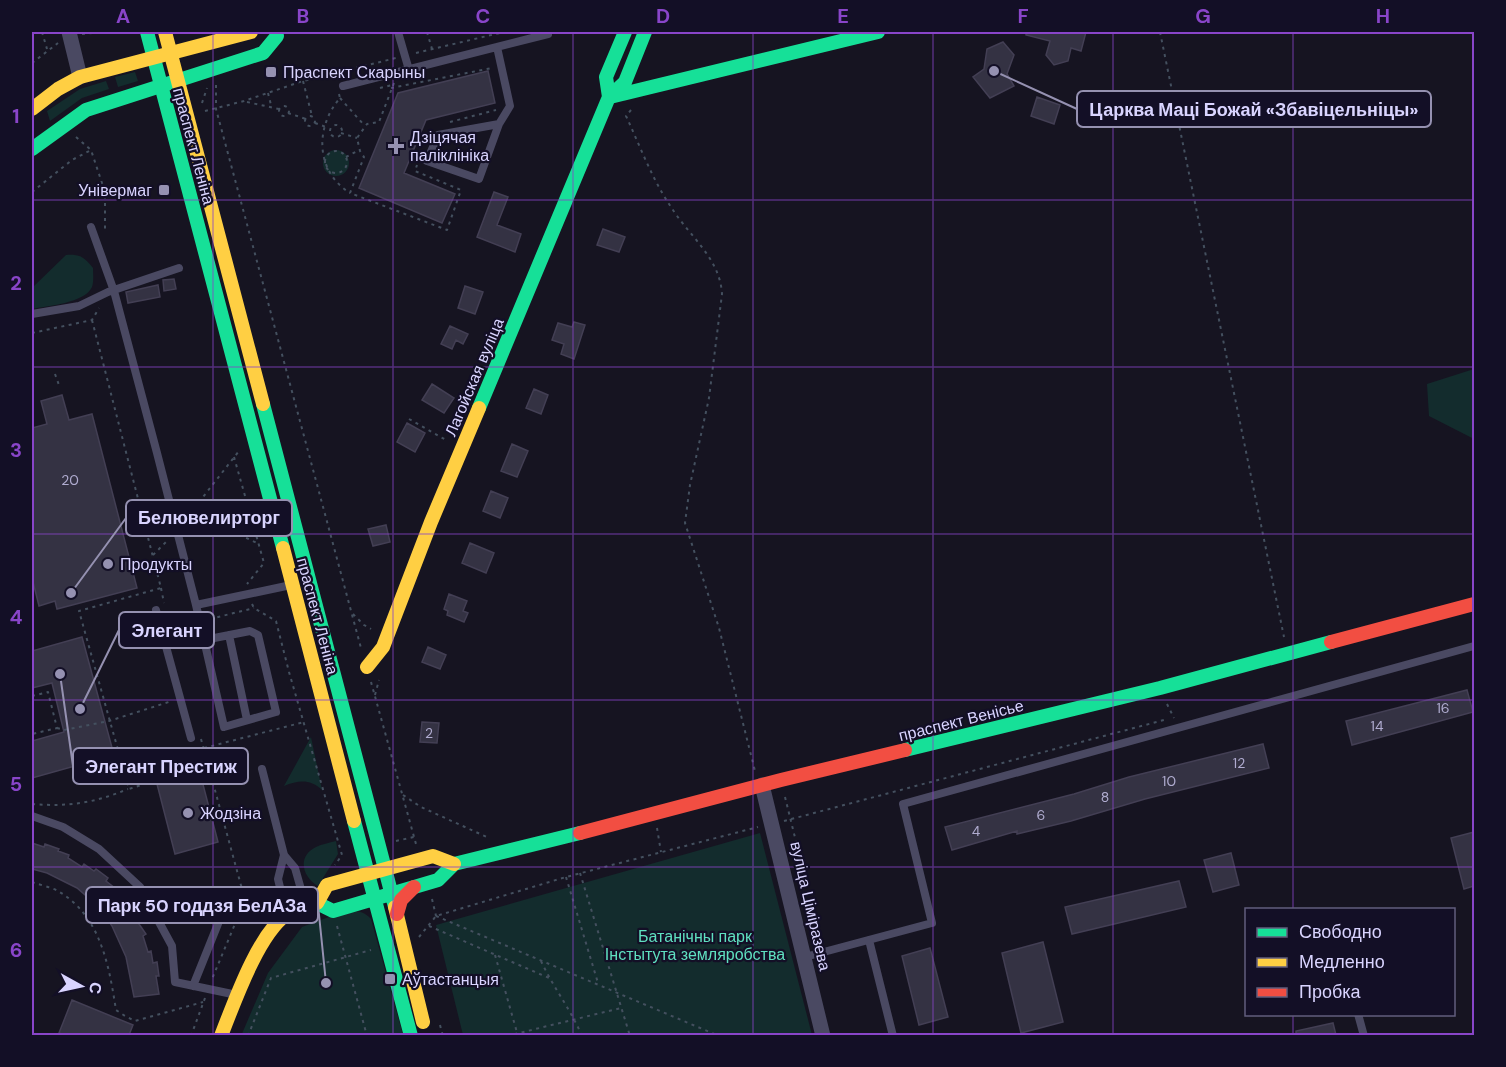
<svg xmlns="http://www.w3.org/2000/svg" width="1506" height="1067" viewBox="0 0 1506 1067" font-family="'DM Sans',sans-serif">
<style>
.green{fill:#132c2d}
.building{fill:#343243;stroke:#433f54;stroke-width:1.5}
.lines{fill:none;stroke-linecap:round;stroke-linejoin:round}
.path{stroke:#44505f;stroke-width:2;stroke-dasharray:3 4.5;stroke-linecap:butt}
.lane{stroke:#4a4962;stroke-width:8}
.street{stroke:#4a4962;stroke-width:15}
.fast{stroke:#16e098;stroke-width:14}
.slow{stroke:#ffcf43;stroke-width:14}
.jam{stroke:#f24e42;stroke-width:14}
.grid{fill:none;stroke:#8945c9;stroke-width:1.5;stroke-opacity:0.55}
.poi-dot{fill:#9591b1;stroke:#130f26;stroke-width:2}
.labels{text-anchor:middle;stroke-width:4.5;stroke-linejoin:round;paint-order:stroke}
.number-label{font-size:14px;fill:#b0acd0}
.poi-label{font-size:16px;fill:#d9d4ff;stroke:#130f26;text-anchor:start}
.street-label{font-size:16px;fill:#d9d4ff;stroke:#130f26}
.park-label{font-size:16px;fill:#5fe0c0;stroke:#130f26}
.leader{fill:none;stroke:#9591b1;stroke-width:2}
.callout-dot{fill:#9591b1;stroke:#130f26;stroke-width:2}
.callout{fill:#130f26;stroke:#9591b1;stroke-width:2}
.callout-label{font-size:18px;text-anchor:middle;font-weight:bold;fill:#d9d4ff}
.neatline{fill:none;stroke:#8945c9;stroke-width:2}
.grid-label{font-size:20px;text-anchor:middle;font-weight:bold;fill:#8945c9}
</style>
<rect width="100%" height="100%" fill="#161421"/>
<path class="green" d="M135,72L138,81L118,87L115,77Z
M106,81L109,89L82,98L50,121L47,111L80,89Z
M323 163a13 13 0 1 1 26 0a13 13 0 1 1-26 0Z
M66,255C80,254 84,257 93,268C93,273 94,281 92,287C85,303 47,306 32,309V288Z
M1474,369V439L1429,416L1427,384Z
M311,737L322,790C310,779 299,780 284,786Z
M760,833L812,1035H463L436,925Z
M336,841L338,854L318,886C302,877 297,856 316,847C322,844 329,843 336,841Z
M345,911C356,911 363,910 371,919L403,1035L241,1036L268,973L302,927Z"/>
<path class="building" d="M1026,32H1086L1081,51L1071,48L1068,61L1054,65L1046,55L1050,41L1026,35Z
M1003,42L1014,55L1007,74L1014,86L990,98L973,77L984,69L987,49Z
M488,71L495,103L426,120L404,173L455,194L442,223L359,188L398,93Z
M1037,97L1060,105L1054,124L1031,116Z
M494,192L508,197L497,225L521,234L515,252L477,237Z
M603,229L625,237L619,252L597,245Z
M174,279L176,289L164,291L163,280Z
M158,285L160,297L128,303L126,292Z
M465,286L483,292L475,314L458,308Z
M574,322L585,325L574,359L561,354L564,344L552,340L558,323L572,327Z
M450,326L468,334L463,344L456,340L452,349L441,344Z
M432,384L454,398L444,413L422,400Z
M534,389L548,395L541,414L526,408Z
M62,395L69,420L92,414L137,588L57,609L55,601L39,606L32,578V428L47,424L41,401Z
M407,423L425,433L415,452L397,442Z
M512,444L528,451L517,477L501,471Z
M491,491L508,498L500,518L483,511Z
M386,525L390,542L373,546L368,529Z
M470,543L494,553L486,573L462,563Z
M449,594L467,601L463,611L468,613L464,622L447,615L448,611L444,609Z
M82,637L114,755L32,778V741L64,732L52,683L32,688V651Z
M428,647L446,655L440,669L422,662Z
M1467,690L1473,712L1352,745L1346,721Z
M422,722L439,723L437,743L420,742Z
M1263,744L1269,768L1145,799L1071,821L1017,834V831L952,850L945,827L1074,794L1129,777Z
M200,773L218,842L175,854L157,784Z
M1474,832V886L1464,889L1451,838Z
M32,843L44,847L45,844L59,849L58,851L69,855L68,858L82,867L84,864L94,871L96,869L108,878L106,881L120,892L132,912L135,910L142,921L139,924L146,934L143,936L148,952L151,951L153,963L157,962L159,976H156L159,994L134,997L126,957L112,926L100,908L77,888L47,873L32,869Z
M1231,853L1239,885L1213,892L1204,860Z
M1179,881L1186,907L1072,934L1065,907Z
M1043,942L1063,1022L1021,1033L1002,953Z
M930,948L948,1017L919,1025L902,956Z
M72,1000L133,1025L129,1035H66L59,1033Z
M1333,1023L1336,1035H1296V1031Z"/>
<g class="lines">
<path class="path" d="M42,32L47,49
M427,32L432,49
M1160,32L1284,637
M82,34L103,32
M416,53L504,32
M32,63L58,43
M303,81L312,116
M394,83L379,122L367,124L357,138L360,151L364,157L350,193L447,230L461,190L415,171L417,165
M216,85V109L361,648
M380,88L392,85
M391,88L492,68
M268,93L271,105
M339,94L340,98C315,127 315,171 350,193
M340,98L364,125
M247,102L279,109
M202,103L207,88
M279 111a5 5 0 1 1 10 0a5 5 0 1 1-10 0Z
M631,110L626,116C640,146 652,179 671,207C689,236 720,258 722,294L709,398L690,485L685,523L719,628L755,771
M205,111L244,101L303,81L396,58
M288,113L306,119
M305 121a5 5 0 1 1 10 0a5 5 0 1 1-10 0Z
M450,122L496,110
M315,123L326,127
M330 131a6 6 0 1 1 12 0a6 6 0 1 1-12 0Z
M341,133L357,138
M76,137L91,150L105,192V233
M325 162a11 11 0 1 1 22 0a11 11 0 1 1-22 0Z
M346,157L359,150
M164,190L166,185
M32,192L72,160L91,150
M92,320L161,588L79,611L129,789L208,763
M32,333L92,320L99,308
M55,374L59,385
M409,419L446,440
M234,457L264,563L247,584
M192,512L259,544
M185,520L239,451
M153,555L168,540
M161,588L164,603
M252,604L254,608L276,621L289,672L342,855L335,865
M353,614L364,625L371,629
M210,619L254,608
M172,629L190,624
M371,682L416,844
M375,695L379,680
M32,696L48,692L57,728L32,734
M1167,704L1174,718
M57,728L64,730L109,721L172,701
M201,739L245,900L212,979
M204,748L304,722
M403,795L421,807L489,838
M785,797L821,943
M32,804C69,807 94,803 128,789
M784,821L1164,720
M657,828L661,852
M396,841L414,837
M580,873L630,1036
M566,877L598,983
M32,882C40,885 51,887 58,891C101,916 109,966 116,1010L125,1016L135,1021L203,1002
M432,899L436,916
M245,900L272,892
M436,916L719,1036
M337,926L367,1036
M429,926L549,978
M419,937L436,916L566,877L758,827
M495,955L518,1036
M541,961C553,987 571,1010 582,1036
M440,1025L443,1036
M191,1036L205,998
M248,1036L271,978L371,950
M507,1036L621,1008"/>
<path class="lane" d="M398,32L409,70
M497,47L510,106L499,124L438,135L427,161L479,179L499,124
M343,86L548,34
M91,227L114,291L157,453L196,605L224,727L276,712L258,635L250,631L204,640
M32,314L79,306L108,292L179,268
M196,605L291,585
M156,610L191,738
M229,635L247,720
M262,769L284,855L295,868L306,907
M32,816L63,827L99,849L140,887L172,946L175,982L237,995
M284,855L278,879L286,912
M869,940L893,1036
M805,957L932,923L903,804L1474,646
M193,986L230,894
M1358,1014L1364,1036"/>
<path class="street" d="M69,32L80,77
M762,785L823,1036"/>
<path class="fast" d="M147,32L283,548
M609,97L606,77L625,32
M610,97L878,32
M32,149L86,110L263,53L277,36
M263,404L395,907
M479,408L609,97L625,82L645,32
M905,750L1160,688L1331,642
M354,821L411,1036
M317,903L333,911L438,880L454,864L580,833"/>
<path class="slow" d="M165,32L263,404
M32,109L58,89L80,77L251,32
M283,548L354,821
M367,667L383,647L431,522L479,408
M395,907L423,1022
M221,1036C234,1003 258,934 287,914C295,908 307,907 317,903L327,885L433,856L454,864"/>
<path class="jam" d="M1331,642L1474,604
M580,833L781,780L905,750
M397,914L401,900L414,887"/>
</g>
<path class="grid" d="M213,32V1036M393,32V1036M573,32V1036M753,32V1036M933,32V1036M1113,32V1036M1293,32V910M32,200H1474M32,367H1474M32,534H1474M32,700H1474M32,867H1474M1293,1014V1036"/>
<g class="poi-dot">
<rect x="265" y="66" width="12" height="12" rx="3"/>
<path d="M393 137h6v6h6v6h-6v6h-6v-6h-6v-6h6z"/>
<rect x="158" y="184" width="12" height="12" rx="3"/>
<circle cx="108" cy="564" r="6"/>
<circle cx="188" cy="813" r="6"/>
<rect x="384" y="973" width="12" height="12" rx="3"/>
</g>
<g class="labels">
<g class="number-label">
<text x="70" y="485">20</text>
<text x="1443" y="713">16</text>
<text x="1377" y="731">14</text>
<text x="429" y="738">2</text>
<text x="1239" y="768">12</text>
<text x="1169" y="786">10</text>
<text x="1105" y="802">8</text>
<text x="1041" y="820">6</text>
<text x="976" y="836">4</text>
</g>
<g class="poi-label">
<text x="283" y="78">Праспект Скарыны</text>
<text x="410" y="143">Дзіцячая<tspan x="410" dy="18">паліклініка</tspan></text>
<text x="152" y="196" text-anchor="end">Універмаг</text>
<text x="120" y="570">Продукты</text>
<text x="200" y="819">Жодзіна</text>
<text x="402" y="985">Аўтастанцыя</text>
</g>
<g class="street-label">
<text transform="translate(194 146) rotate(75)" y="6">праспект Леніна</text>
<text transform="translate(474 377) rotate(-67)" y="6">Лагойская вуліца</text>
<text transform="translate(318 616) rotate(75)" y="6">праспект Леніна</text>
<text transform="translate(961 720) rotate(-14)" y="6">праспект Венісье</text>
<text transform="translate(811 906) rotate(77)" y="6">вуліца Ціміразева</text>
</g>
<g class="park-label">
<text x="695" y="942">Батанічны парк<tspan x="695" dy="18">Інстытута земляробства</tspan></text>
</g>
</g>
<path class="leader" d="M994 71L1077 109M71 593L126 518M80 709L119 630M60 674L73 766M326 983L318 905"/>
<g class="callout-dot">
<circle cx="994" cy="71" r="6"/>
<circle cx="71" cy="593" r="6"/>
<circle cx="80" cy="709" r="6"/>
<circle cx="60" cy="674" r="6"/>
<circle cx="326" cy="983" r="6"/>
</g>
<g class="callout">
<rect x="1077" y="91" width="354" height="36" rx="6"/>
<rect x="126" y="500" width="166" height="36" rx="6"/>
<rect x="119" y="612" width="95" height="36" rx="6"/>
<rect x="73" y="748" width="175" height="36" rx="6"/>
<rect x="86" y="887" width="232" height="36" rx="6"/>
</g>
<g class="callout-label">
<text x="1254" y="116">Царква Маці Божай «Збавіцельніцы»</text>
<text x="209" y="524">Белювелирторг</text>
<text x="167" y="637">Элегант</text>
<text x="161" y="773">Элегант Престиж</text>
<text x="202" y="912">Парк 50 годдзя БелАЗа</text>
</g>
<rect width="1506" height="1067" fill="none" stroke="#130f26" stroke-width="66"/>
<rect x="1245" y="908" width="210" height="108" fill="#130f26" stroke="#625e7d" stroke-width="1.5"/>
<rect x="1257" y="928" width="30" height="9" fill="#16e098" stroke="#625e7d" stroke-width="1.5"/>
<text x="1299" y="938" font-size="18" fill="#d9d4ff">Свободно</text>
<rect x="1257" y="958" width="30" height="9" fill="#ffcf43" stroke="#625e7d" stroke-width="1.5"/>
<text x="1299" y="968" font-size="18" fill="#d9d4ff">Медленно</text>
<rect x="1257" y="988" width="30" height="9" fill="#f24e42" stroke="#625e7d" stroke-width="1.5"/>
<text x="1299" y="998" font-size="18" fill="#d9d4ff">Пробка</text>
<g transform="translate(81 986) rotate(98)" stroke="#130f26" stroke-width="4.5" paint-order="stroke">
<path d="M0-4.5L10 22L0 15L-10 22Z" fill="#d9d4ff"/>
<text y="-9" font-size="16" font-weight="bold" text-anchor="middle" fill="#d9d4ff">С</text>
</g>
<rect x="33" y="33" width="1440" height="1001" class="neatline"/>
<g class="grid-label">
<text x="123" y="23">A</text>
<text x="303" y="23">B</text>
<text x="483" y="23">C</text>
<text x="663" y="23">D</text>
<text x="843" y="23">E</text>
<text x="1023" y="23">F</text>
<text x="1203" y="23">G</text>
<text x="1383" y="23">H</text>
<text x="16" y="123">1</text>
<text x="16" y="290">2</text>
<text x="16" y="457">3</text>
<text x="16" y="624">4</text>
<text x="16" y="791">5</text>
<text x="16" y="957">6</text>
</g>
</svg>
